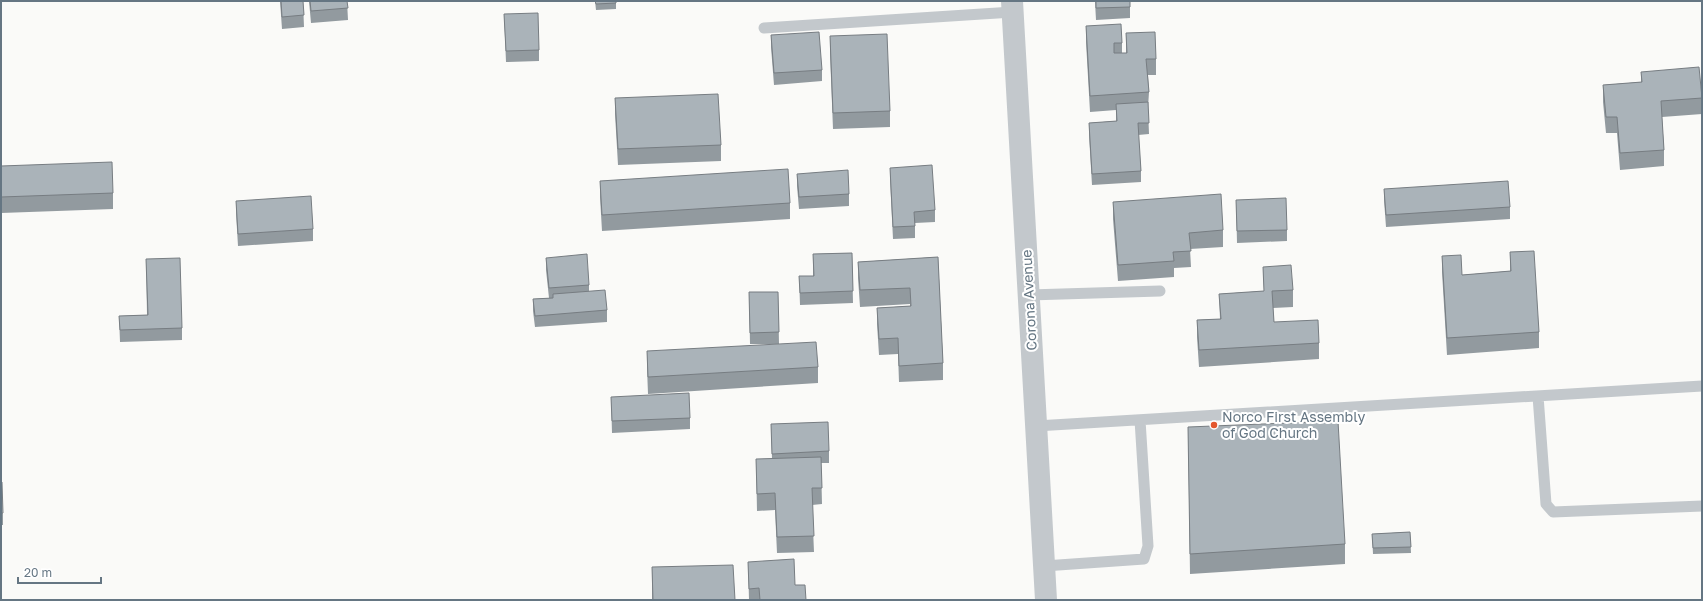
<svg xmlns="http://www.w3.org/2000/svg" width="1703" height="601" viewBox="0 0 1703 601" font-family="'Golos Text',sans-serif">
<style>
.lines{fill:none;stroke-linecap:round;stroke-linejoin:round}
.service{stroke:#c3c8cc;stroke-width:11}
.minor{stroke:#c3c8cc;stroke-width:22}
.wall{fill:#929a9f}
.building{fill:#aab3b9;stroke:#777d82}
.poi-dot{fill:#e4572e;stroke:#fff;stroke-width:1.5}
.labels{text-anchor:middle;stroke-width:4;stroke-linejoin:round;paint-order:stroke}
.street-label{font-size:14px;fill:#657683;stroke:#fff}
.poi-label{font-size:14px;fill:#657683;stroke:#fff;text-anchor:start}
</style>
<rect width="100%" height="100%" fill="#fafaf8"/>
<g class="lines">
<path class="service" d="M764,28L1013,12
M1029,295L1160,291
M1538,396L1546,504L1553,512L1702,506
M1036,426L1702,386
M1044,566L1144,559L1148,546L1140,420"/>
<path class="minor" d="M1012,1L1046,600"/>
</g>
<path class="wall" d="M280,1H303L304,27L282,29Z
M309,1H347L348,20L311,23Z
M595,1H616V9L596,10Z
M1085,1H1130V18L1096,20L1095,2H1085Z
M504,14L539,50V61L506,62Z
M1086,26L1122,43V53H1126V33L1156,59V75H1148L1149,92L1148,108L1149,134L1138,135L1141,171V182L1092,185L1089,135V123L1116,121V110L1090,112L1086,42Z
M771,35L822,70V81L774,85L771,47Z
M830,36L890,111V127L833,129L830,53Z
M1641,72L1702,98V114L1662,117L1664,150V166L1620,170L1617,133H1606L1603,102V85L1641,82Z
M615,98L721,145V161L618,165L615,114Z
M1,166L113,193V209L1,213Z
M890,168L935,210V222L915,223V238L893,239L890,179Z
M797,174L849,194V206L799,209L797,186Z
M600,181L790,203V219L602,231L600,197Z
M1384,189L1510,207V219L1386,227L1384,200Z
M1236,200L1287,230V241L1237,243Z
M236,201L313,229V241L238,246L236,213Z
M1113,202L1223,230V247L1190,249L1191,267L1174,268V277L1118,281L1113,219Z
M1510,252L1539,332V348L1447,355L1442,272V256L1462,275L1510,271Z
M852,253L853,303L800,305L799,276H813V254Z
M938,257L943,363V380L899,382L898,354L879,355L877,324V308L910,306V304L860,307L858,278V262Z
M546,258L589,285V291L607,310V322L535,327L533,311V299L549,298L546,270Z
M146,259L182,328V340L120,342L119,316L147,315Z
M1263,267L1293,290V307L1273,308L1274,322L1319,343V359L1199,367L1197,337V320L1220,319L1219,294L1264,291Z
M749,292H778L779,344H750Z
M647,351L818,367V383L648,394L647,368Z
M611,397L690,418V429L612,433Z
M771,424L829,451V463H821L822,504L812,505L814,552L777,553L775,510L757,511L756,459H772Z
M1188,427L1345,544V564L1190,574Z
M1,482L3,513V525H1Z
M1410,532L1411,553L1373,554L1372,534Z
M748,562L806,600H749Z
M652,567L735,600H652Z"/>
<path class="building" d="M281,1H303L304,15L282,17Z
M310,1H347L348,8L311,11Z
M595,1H616V3L596,4Z
M1096,1H1130V7L1096,8Z
M538,13L539,50L506,51L504,14Z
M1121,24L1122,43H1114V53H1127L1126,33L1155,32L1156,59H1146L1149,92L1090,96L1086,26Z
M819,32L822,70L774,73L771,35Z
M887,34L890,111L833,113L830,36Z
M1699,67L1702,98L1661,101L1664,150L1620,153L1617,117H1606L1603,85L1642,82L1641,72Z
M718,94L721,145L618,149L615,98Z
M1148,102L1149,123H1138L1141,171L1092,174L1089,123L1117,121L1116,104Z
M112,162L113,193L1,197V166Z
M932,165L935,210L914,212L915,226L893,227L890,168Z
M788,169L790,203L602,215L600,181Z
M848,170L849,194L799,197L797,174Z
M1508,181L1510,207L1386,215L1384,189Z
M1221,194L1223,230L1189,233L1191,251L1173,252L1174,261L1118,265L1113,202Z
M311,196L313,229L238,234L236,201Z
M1286,198L1287,230L1237,231L1236,200Z
M1534,251L1539,332L1447,338L1442,256L1461,255L1462,275L1511,271L1510,252Z
M852,253L853,291L800,293L799,276H814L813,254Z
M587,254L589,285L549,288L546,258Z
M938,257L943,363L899,366L898,338L879,339L877,308L911,306L910,288L860,290L858,262Z
M180,258L182,328L120,330L119,316L148,315L146,259Z
M1291,265L1293,290L1272,291L1274,322L1318,320L1319,343L1199,350L1197,320L1221,319L1219,294L1264,291L1263,267Z
M605,290L607,310L535,316L533,299L553,298V294Z
M749,292H778L779,332L750,333Z
M816,342L818,367L648,377L647,351Z
M689,393L690,418L612,421L611,397Z
M1338,421L1345,544L1190,554L1188,427Z
M828,422L829,451L772,454L771,424Z
M821,457L822,488H812L814,536L777,537L775,493L757,494L756,459Z
M1,482H2L3,513H1Z
M1410,532L1411,547L1373,548L1372,534Z
M794,559L795,585H805L806,600H760L759,588L749,589L748,562Z
M733,565L735,600H653L652,567Z"/>
<circle class="poi-dot" cx="1214" cy="425" r="4"/>
<g class="labels">
<g class="street-label">
<text transform="translate(1029 300) rotate(-93)" y="5">Corona Avenue</text>
</g>
<g class="poi-label">
<text x="1222" y="422">Norco First Assembly<tspan x="1222" dy="16">of God Church</tspan></text>
</g>
</g>
<rect width="1703" height="601" fill="none" stroke="#657683" stroke-width="4"/>
<path d="M18 577v6h83v-6" fill="none" stroke="#657683" stroke-width="2"/>
<text x="24" y="577" font-size="12" fill="#657683" stroke="#ffffff" stroke-width="3" paint-order="stroke">20 m</text>
</svg>
